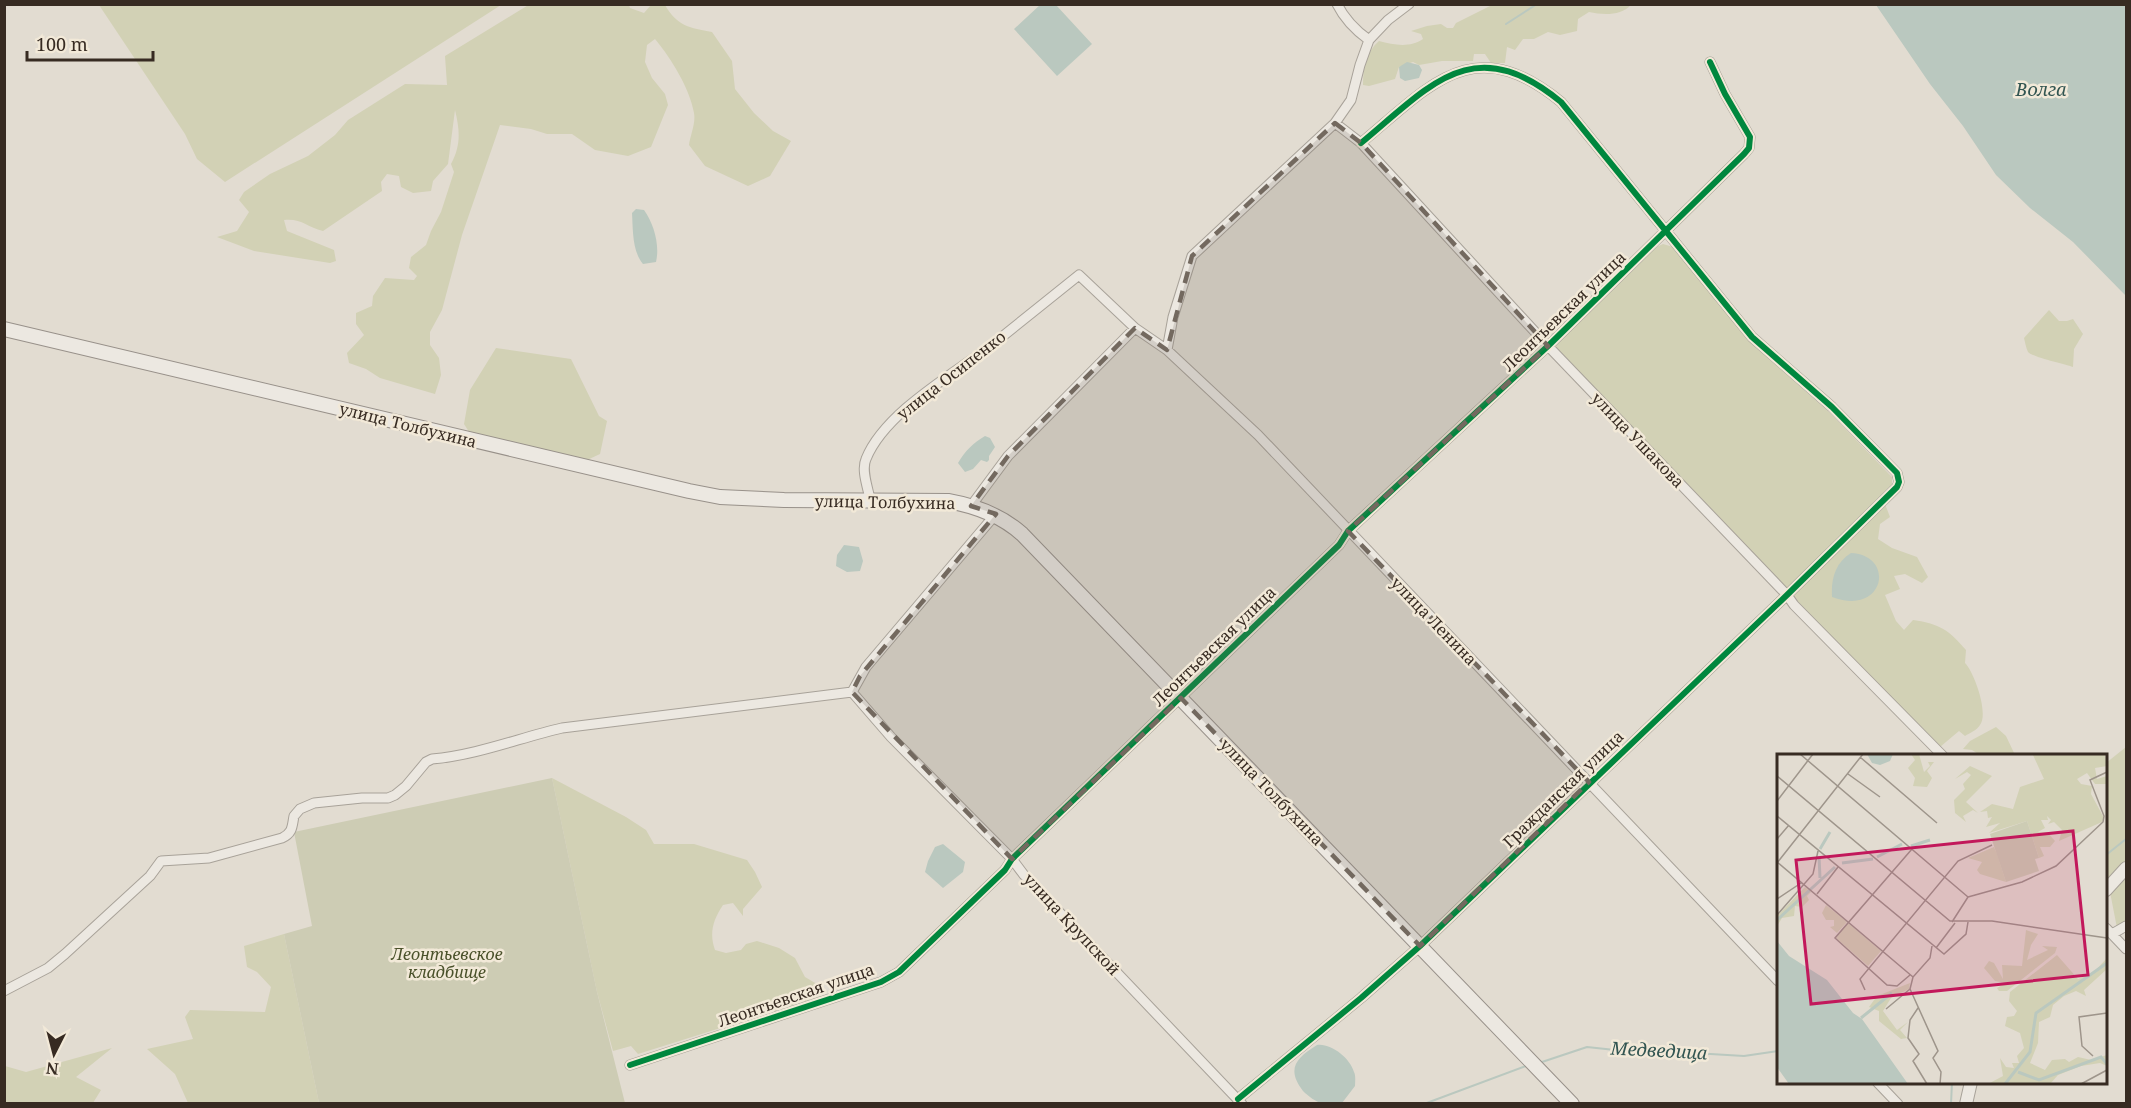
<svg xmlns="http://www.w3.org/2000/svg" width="2131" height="1108" viewBox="0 0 2131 1108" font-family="'Noto Serif',serif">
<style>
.green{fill:#d2d1b5}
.cemetery{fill:#cdccb4}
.water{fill:#bac8bf}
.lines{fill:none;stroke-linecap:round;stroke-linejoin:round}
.stream{stroke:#bac8bf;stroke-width:2}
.minor-casing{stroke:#a8a299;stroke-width:11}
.tertiary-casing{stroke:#a8a299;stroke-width:14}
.secondary-casing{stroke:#98918a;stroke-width:16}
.minor{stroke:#ece8e1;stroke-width:9}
.tertiary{stroke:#ece8e1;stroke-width:12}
.secondary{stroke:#ece8e1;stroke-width:14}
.cycleway-casing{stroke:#f2e9d8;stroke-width:10}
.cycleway{stroke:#00873e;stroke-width:6}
.marked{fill:#73695f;fill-opacity:0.2;stroke:#73695f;stroke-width:4.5;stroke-dasharray:12 8;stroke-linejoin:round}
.labels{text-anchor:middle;stroke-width:5;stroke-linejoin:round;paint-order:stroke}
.street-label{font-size:16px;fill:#372b22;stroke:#f2e9d8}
.park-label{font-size:16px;font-style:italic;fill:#4a512a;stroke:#f2e9d8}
.water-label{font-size:18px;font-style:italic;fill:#325551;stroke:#f2e9d8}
.inset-river{fill:none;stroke:#bac8bf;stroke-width:3}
.inset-road{fill:none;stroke:#9e958b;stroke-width:1.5}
.view{fill:#c2185b;fill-opacity:0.15;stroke:#c2185b;stroke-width:3}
.inset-edge{fill:none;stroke:#372b22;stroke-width:3}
</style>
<rect width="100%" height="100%" fill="#e2dcd1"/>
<path class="green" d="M530,4L629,5L630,8L644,13L651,5H665C677,26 690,28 712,32L732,61L735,89L754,113L773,131L791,141L770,176L748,186L705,166L689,145C690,136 696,123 694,113C690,89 671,58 655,39L647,45L645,62L652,78L665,94L668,105L651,147L628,156L595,150L572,134H547L531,129L500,125L462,235L442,310L430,332V345L439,358L441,375L435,394L380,378L366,369L349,363L347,353L364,335L356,324V313L372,306L373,296L385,278L414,280L417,276L409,268L411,257L426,245L431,231L441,212L454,172L451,164C461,145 460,131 455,110L448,164L433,181L431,191L413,193L401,187L399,176L387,174L381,182L382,191L323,231C307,227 301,218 284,220L287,231L334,250L336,261L330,263L254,251L217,237L237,231L249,212L239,200L244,192L270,174L308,156L335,135L348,120L405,84L447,85L445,56Z
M99,5H501L225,182L197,159L185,134Z
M1492,5H1631C1621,16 1603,15 1589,12L1578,19L1577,31L1560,35L1548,32L1534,39H1523L1515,50L1507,47L1505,63H1491L1485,54H1474L1473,61H1442L1419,65L1413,62L1399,67L1395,79L1369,86L1363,85C1363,68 1366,52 1379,41C1394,45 1410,48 1423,39L1421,34L1411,31L1427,26L1441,24L1447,28H1453L1456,23Z
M1663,244L1673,247L1749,341L1829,412L1892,477V484L1889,487L1787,588L1555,347V345L1648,251Z
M2049,310L2059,321H2067L2073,319L2083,334L2074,349L2073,367C2064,364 2032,357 2028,352C2026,348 2025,342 2024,338Z
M496,348L571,359L599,416L607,421L600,454L585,461L471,435L464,424L470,390Z
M1885,504L1890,517L1880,524L1878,539L1892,548L1917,557L1928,577L1922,583L1905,574L1894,576L1900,589L1885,595L1896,621L1904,630L1913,620C1940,624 1949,630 1966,650L1965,663C1974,672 1989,713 1980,725C1977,730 1970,733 1965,736L1959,731L1940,747L1800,605L1793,595Z
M1996,727L2006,736L2015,755H1980L1972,750L1963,749L1970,741Z
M2126,747V862L2106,884V763Z
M552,778L626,817L646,830L654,844H694L747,860L755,872L762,887L743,909V916L733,903L723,905C713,920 709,933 715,950L726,953L741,950L746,944L757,941L779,948L795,958L805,977L822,987L819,997L638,1054L631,1046L613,1051L597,992Z
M2126,874V923L2117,928L2110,892Z
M284,934L319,1103H188L175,1074L147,1049L193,1039L185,1017L190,1010L265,1012L271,987L257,972L247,967L244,946Z
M112,1048L76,1077L101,1090L93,1103H5V1066L26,1072Z"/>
<path class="cemetery" d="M552,778L597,992L625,1103H319L284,934L312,926L294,832Z"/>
<path class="water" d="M1041,4L1056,5L1092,44L1057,76L1014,29Z
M1876,5H2126V296L2073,242L2030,208L1996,175L1963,126L1930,84Z
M1407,62L1419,65L1422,70L1419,78L1405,81L1400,78L1399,67Z
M636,209L644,210C654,224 660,245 656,262L643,264C632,251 633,229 632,213Z
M985,436L990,438L995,447L989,456V460L987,462L981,460L973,469L965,472L958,463C965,451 973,443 985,436Z
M844,545L859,547L863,561L860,571L847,572L836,566L837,555Z
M1851,553C1896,555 1885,617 1832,597C1831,579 1835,563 1851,553Z
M943,844L965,862L963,872L943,888L925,872L928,861L935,847Z
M1317,1045C1331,1043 1350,1058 1354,1072C1356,1076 1355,1082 1355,1086L1342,1103C1336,1104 1329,1104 1323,1104C1316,1102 1308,1096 1303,1091C1286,1069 1296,1058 1317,1045Z"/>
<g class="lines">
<path class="stream" d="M1506,24L1537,4
M2106,855L2126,839
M1542,1062L1587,1047L1643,1053L1677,1052L1744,1056L1778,1051
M1424,1104L1526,1066
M1951,1104L1952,1082"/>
<defs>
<path id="minor" d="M1337,4C1345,20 1355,30 1369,40
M1335,123L1361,143L1548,346L1787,595L1794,605L1943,756
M1167,350L1173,317L1192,256L1335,123L1351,100L1360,65L1369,40L1388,20L1409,4
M870,499C868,488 861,470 866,459C885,412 954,374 993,344C1022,321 1050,298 1079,275L1135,328L1167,350L1258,435L1778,981
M971,506L1008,456L1135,328
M852,692L891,737L1012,859L1024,875L1242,1104
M852,692L866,667L995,515
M2106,928L2126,949
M2112,934L2126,926
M4,991L48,968L65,954L150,876L161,861L209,858L282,838C293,833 292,826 294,816L300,809L314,803L362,798H388L395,795L406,786L426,762L432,759C477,755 519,738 562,728L852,692
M630,1065L881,982L899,972L1005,870L1012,859L1339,545L1348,531L1548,346L1744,154L1749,148L1750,137L1725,94L1710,62
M1877,1082L1898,1104
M1238,1099L1361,998L1420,946L1787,595L1897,487L1899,482L1897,473L1832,407L1752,337L1561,102C1473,30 1431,85 1361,143"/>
<path id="tertiary" d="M2106,890L2126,868
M1966,1104L1971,1082"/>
<path id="secondary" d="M4,329L689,491L720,497L784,500L948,501C976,506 1001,515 1022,534L1572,1104"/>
</defs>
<use href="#minor" class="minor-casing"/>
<use href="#tertiary" class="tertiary-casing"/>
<use href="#secondary" class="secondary-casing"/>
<use href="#minor" class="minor"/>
<use href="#tertiary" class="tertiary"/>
<use href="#secondary" class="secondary"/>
<defs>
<path id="cycleway" d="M630,1065L881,982L899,972L1005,870L1012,859L1339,545L1348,531L1548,346L1744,154L1749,148L1750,137L1725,94L1710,62
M1238,1099L1361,998L1420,946L1787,595L1897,487L1899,482L1897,473L1832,407L1752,337L1561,102C1473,30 1431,85 1361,143"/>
</defs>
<use href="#cycleway" class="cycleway-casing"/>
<use href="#cycleway" class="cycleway"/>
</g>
<path class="marked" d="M1335,123L1361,143L1548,346L1348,531L1589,782L1420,946L1181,698L1012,859L852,692L860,676L996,514L971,506L1008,456L1135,328L1167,350L1192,256Z"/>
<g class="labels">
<g class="street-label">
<text transform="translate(1564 311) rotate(-44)" y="6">Леонтьевская улица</text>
<text transform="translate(951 375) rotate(-38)" y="6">улица Осипенко</text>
<text transform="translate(408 425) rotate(14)" y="6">улица Толбухина</text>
<text transform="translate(1638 440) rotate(46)" y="6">улица Ушакова</text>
<text transform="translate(885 502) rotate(1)" y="6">улица Толбухина</text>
<text transform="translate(1434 621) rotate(46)" y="6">улица Ленина</text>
<text transform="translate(1214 646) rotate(-44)" y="6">Леонтьевская улица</text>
<text transform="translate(1563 789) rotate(-44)" y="6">Гражданская улица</text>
<text transform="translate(1272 792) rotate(46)" y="6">улица Толбухина</text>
<text transform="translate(1072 924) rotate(47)" y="6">улица Крупской</text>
<text transform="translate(796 995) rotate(-19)" y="6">Леонтьевская улица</text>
</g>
<g class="park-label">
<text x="447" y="960">Леонтьевское<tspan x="447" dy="18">кладбище</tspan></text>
</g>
<g class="water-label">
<text x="2041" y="96">Волга</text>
<text transform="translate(1659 1051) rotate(3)" y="6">Медведица</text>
</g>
</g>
<g transform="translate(1777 754)">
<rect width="330" height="330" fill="#e2dcd1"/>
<path d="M134,0H142L147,18L153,12L151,8H157L150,17L155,24L150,33L136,32L138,24L131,14L138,6ZM328,0L330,12L318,14L320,25L330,22L329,30H318L310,19L300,25L304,30L315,32L314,40L327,64L325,68L282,87L285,76L277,68L271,70L274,66L270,62L271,66H264L268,74L261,78H270L278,87L273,93H263L267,102L262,104L250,67L212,79L223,69L209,73L215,63L211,64L210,57L203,58L215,50L236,55L243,33L267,25L256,1ZM193,12L215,22L189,48L201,59L196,56L186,62L189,68L178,59L177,46L188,35L186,30L194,21L190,18L178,25ZM217,93L220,100L229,128L203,120L200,116L205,108L191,104ZM28,133L34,138L30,142L32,146L25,153L18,152L17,162L5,164L0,172V162ZM49,151L70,168L60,179L53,173L57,172V166H49L45,159ZM71,169L104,197L91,212L59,184ZM249,176L261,180L254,191L250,206L271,196L265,192L280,193L278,199L230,237H222L220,234L229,229L218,227L207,214L212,207L217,209L226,225L225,211L245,212ZM280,201L301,225L316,219L330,204V215L307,236L309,242L299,237L287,242L276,251L273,263L262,268L261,289L253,309L268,316L275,306L288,305L292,308L301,303L314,306L330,301V312L323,309L304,312L281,321L273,330H211L226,322L223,304L229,313L237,314L235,309H242L240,302L247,294L243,279L228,272L230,263L237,262L240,257L232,247L233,238ZM133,229L132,235L114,244L106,257L120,276L131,268L123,276L130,284L124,285L102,267V257L92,253L100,242Z" fill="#d2d1b5"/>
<path d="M250,67L262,104L258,105L262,117L229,128L213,80Z" fill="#cdccb4"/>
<path d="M90,0L95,1L116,0L113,7L103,11L95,9ZM0,187L12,202L50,226L76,259L85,265L131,330H12L0,313Z" fill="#bac8bf"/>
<path class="inset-river" d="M134,92L153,86M43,95L53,78M42,102L43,124M100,103L125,90M65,109L96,105M0,166L58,113M84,264L115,239M241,318L262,326L324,303L330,310M228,330L253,298L259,259L330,209"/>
<path class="inset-road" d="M23,0L191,143M83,3L160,69M71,20L103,43M0,22L173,167H215L330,184M0,47L36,0M0,62L167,200L189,180L191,168M0,85L12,71M0,108L136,223M0,109L86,0M40,140L61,113M191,143L245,128L279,112L326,68L327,62L313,26L330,18M0,145L24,129M0,161L36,120L41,97M175,168L191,143M159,194L178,169M133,221L120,232L110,231L58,184L135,95M133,235L161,297L156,304L164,318L163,330M133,235L136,223L153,204L155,192M88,236L83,225L181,107L215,91M141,254L133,266L131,284L142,300L136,307L150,330M109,255L133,235M316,302L305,292L302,263L330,259M304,330L330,316"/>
<path class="view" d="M296,77L311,221L34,250L19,106Z"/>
<rect width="330" height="330" class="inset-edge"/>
</g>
<rect width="2131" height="1108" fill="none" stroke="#372b22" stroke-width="12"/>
<g transform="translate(54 1054) rotate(186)" stroke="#f2e9d8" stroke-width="4.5" paint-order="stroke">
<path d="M0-4.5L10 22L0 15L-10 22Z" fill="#372b22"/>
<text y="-9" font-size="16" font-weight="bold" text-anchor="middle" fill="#372b22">N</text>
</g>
<path d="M27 51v9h126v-9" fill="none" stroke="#372b22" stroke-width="3"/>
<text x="36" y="51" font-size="18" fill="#372b22" stroke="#f2e9d8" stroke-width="4.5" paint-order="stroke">100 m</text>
</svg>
